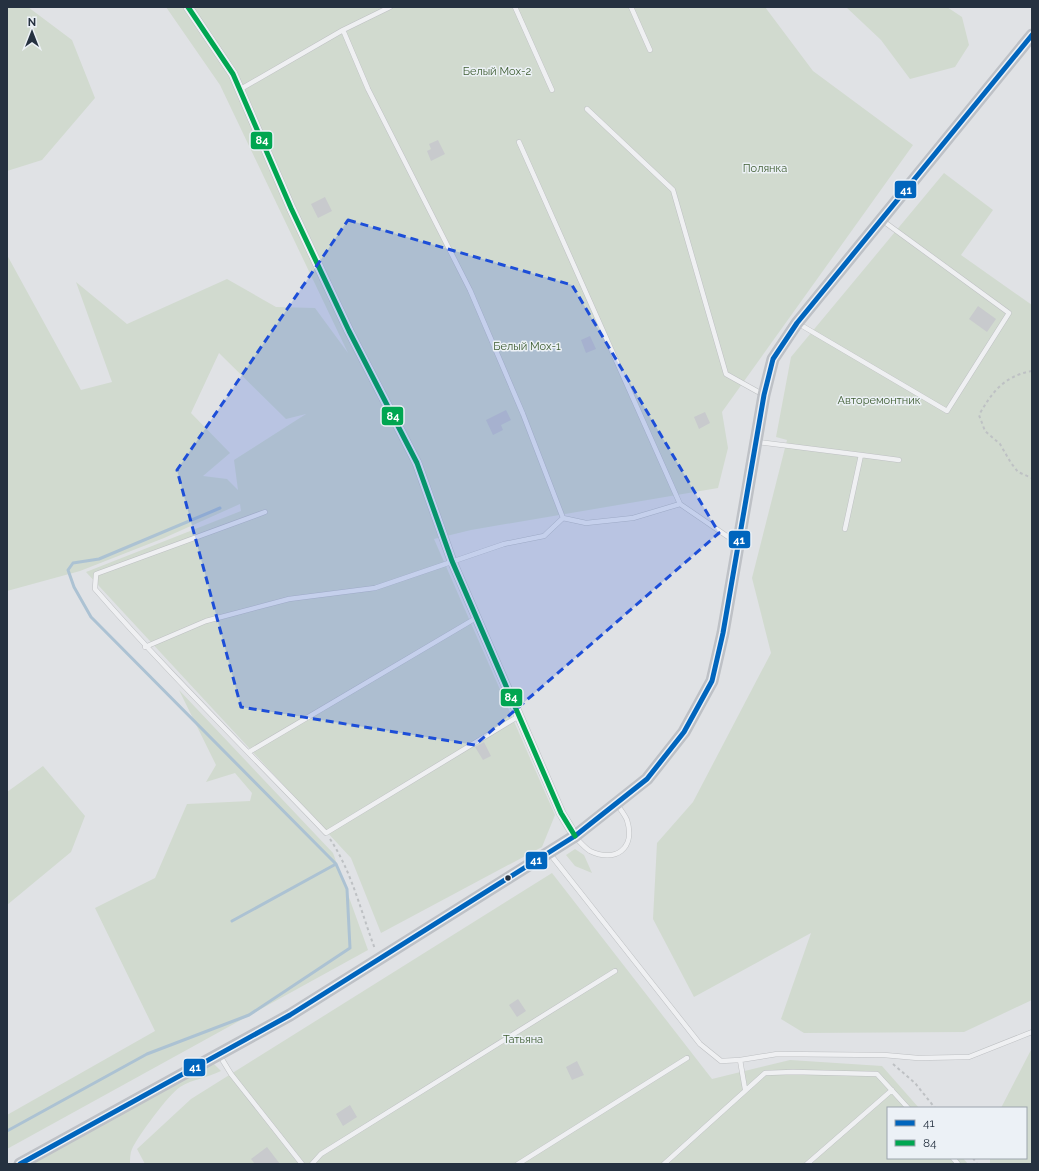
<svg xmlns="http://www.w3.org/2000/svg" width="1039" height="1171" viewBox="0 0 1039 1171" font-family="Raleway,sans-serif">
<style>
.green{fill:#d1dacf;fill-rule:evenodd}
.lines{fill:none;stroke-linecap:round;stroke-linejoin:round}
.stream{stroke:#acc2d3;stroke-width:3}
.building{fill:#c8cacd}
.lane-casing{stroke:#bec0c3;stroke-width:5.5}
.street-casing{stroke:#bec0c3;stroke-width:10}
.path{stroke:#bec1c4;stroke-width:2;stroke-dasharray:3 3;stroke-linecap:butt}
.lane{stroke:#eff0f2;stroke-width:4.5}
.street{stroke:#eff0f2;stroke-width:9}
.secondary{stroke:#bec1c6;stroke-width:13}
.bus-1-casing{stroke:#ecf1f6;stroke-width:8}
.bus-2-casing{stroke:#ecf1f6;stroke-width:8}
.bus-1{stroke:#0065bd;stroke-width:5}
.bus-2{stroke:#00a651;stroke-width:5}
.marked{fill:#1d4ed8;fill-opacity:0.2;stroke:#1d4ed8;stroke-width:3;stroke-dasharray:8 5;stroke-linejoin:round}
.bus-dot{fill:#253140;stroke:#ecf1f6;stroke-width:1.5}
.labels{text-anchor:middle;stroke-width:3;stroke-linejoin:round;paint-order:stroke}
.park-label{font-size:11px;fill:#3d5c31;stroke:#ecf1f6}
.line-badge{stroke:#ecf1f6;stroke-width:1.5}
.badge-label{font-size:11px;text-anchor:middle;font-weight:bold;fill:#fff}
</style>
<rect width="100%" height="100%" fill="#e0e2e5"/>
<path class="green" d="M7,7H28L72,40L95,98L42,160L7,171Z
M166,7H765L813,71L913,145L722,412L728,448L718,488L471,530L434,539L555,815L542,847L381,933L351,858L86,572L241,511L240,504L164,538L80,571L7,591V255L81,390L112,382L76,282L127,324L227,279L276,307L315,308L348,353L220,85ZM219,353L286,419L306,414L234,460L238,490L227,479L203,476L230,453L191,413Z
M846,7H947L962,17L969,45L955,67L910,79L881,40Z
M944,173L993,210L961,255L1032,305V1000L964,1032L804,1033L781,1019L811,933L694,997L653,919L657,843L693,802L771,653L752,578L787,440L776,437L791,357Z
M179,690L333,853L368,950L7,1149V1115L155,1031L95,908L155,878L187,804L250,801L252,793L235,773L206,782L216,765Z
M43,766L85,816L71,852L7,905V792Z
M575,849L584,855L592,873L575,866L566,855Z
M552,873L712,1079L790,1060L882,1066L919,1108H888V1158H963L968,1164H145L137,1149L191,1099Z
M1032,1048V1164H990V1158H1026V1108H1001Z
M213,1063L221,1071C207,1078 193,1079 180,1087C169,1094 138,1136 132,1149C130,1153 130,1159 130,1164H31Z"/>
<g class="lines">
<path class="stream" d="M232,921L336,864
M7,1131L147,1054L249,1015L350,948L347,889L336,864L91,617L74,587L68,570L73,563L99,559L220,508"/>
</g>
<path class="building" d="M438,140L445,154L431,161L427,151L431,149L429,144Z
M325,197L332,211L318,218L311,204Z
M978,306L996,319L987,332L969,319Z
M590,336L596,349L586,353L581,340Z
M506,410L511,420L501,425L503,430L493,435L486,420Z
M705,412L710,423L699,429L694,417Z
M484,742L491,756L483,760L475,747Z
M518,999L526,1011L517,1017L509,1005Z
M577,1061L584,1075L572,1080L566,1067Z
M350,1105L357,1117L343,1126L336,1114Z
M267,1147L280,1164H255L251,1159Z"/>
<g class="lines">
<defs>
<path id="lane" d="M515,7L552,90
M631,7L650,50
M343,30L368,89L470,290L523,414L563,518
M239,90L343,30L390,7
M587,109L673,190L726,374L762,394
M519,142L680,504L737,543
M799,324L947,411L1009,313L883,221
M758,442L861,455L845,529
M861,455L899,460
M265,512L96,574L95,589C168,673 249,752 326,833L519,716
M145,647L206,621L289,599L375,588L504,544L544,536L563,518L586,523L633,518L680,504
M249,752L476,618
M576,838C580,842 585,848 590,851C615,863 636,849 627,820C625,815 620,809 617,804
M550,854L700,1044L721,1061L740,1060L777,1054L884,1055L918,1058L969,1057L1032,1032
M220,1056L231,1074L302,1164
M740,1060L745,1089
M953,1158L958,1164
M312,1164L321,1154L615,971
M518,1164L687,1058
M664,1164L765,1073L793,1072L877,1074L908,1108
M807,1164L892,1090"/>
<path id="street" d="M188,7L233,74L291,208L349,331L417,463L452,561L561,813L575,836"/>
</defs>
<use href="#lane" class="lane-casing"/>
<use href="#street" class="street-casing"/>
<path class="path" d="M1032,371C1004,376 992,392 979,415L985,431L1000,444L1011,463L1018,472L1032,478
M330,839C352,872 361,912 375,949
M893,1064L915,1083L935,1108
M973,1158L977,1164"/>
<use href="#lane" class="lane"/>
<use href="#street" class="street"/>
<path class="secondary" d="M20,1164L290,1015L575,836L647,779L684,732L712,681L723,633L764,395L773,359L797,323L1032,35"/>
<defs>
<path id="bus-1" d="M20,1164L290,1015L575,836L647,779L684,732L712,681L723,633L764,395L773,359L797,323L1032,35"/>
<path id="bus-2" d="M188,7L233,74L291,208L349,331L417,463L452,561L561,813L575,836"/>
</defs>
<use href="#bus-1" class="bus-1-casing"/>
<use href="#bus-2" class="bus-2-casing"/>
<use href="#bus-1" class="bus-1"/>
<use href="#bus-2" class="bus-2"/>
</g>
<path class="marked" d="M348,220L572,285L719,533L475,745L241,707L177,470Z"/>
<circle class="bus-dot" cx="508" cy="878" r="3.5"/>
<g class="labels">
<g class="park-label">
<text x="497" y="75">Белый Мох-2</text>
<text x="765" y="172">Полянка</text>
<text x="527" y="350">Белый Мох-1</text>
<text x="879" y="404">Авторемонтник</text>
<text x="523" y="1043">Татьяна</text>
</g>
</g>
<g class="line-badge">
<rect x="250" y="131" width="23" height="19" rx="4" fill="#00a651"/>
<rect x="894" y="180" width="23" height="19" rx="4" fill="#0065bd"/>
<rect x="381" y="406" width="23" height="20" rx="4" fill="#00a651"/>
<rect x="728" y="530" width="23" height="19" rx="4" fill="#0065bd"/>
<rect x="500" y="688" width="23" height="19" rx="4" fill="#00a651"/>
<rect x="525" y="851" width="23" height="19" rx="4" fill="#0065bd"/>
<rect x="183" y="1058" width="23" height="19" rx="4" fill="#0065bd"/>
</g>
<g class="badge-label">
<text x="262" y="144">84</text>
<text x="906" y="194">41</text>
<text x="393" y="420">84</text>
<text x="739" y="544">41</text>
<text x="511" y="701">84</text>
<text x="536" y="864">41</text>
<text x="195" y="1071">41</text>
</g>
<rect width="1039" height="1171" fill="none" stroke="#253140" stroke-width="16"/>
<rect x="887" y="1107" width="140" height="52" fill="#ecf1f6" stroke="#9ca4ad"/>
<rect x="895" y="1120" width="20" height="6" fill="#0065bd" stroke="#9ca4ad"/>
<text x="923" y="1127" font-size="12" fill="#253140">41</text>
<rect x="895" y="1140" width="20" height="6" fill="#00a651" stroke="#9ca4ad"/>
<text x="923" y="1147" font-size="12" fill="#253140">84</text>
<g transform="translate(32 32)" stroke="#ecf1f6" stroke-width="3" paint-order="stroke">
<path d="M0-3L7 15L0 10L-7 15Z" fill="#253140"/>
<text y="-6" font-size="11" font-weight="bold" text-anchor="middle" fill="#253140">N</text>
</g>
</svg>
